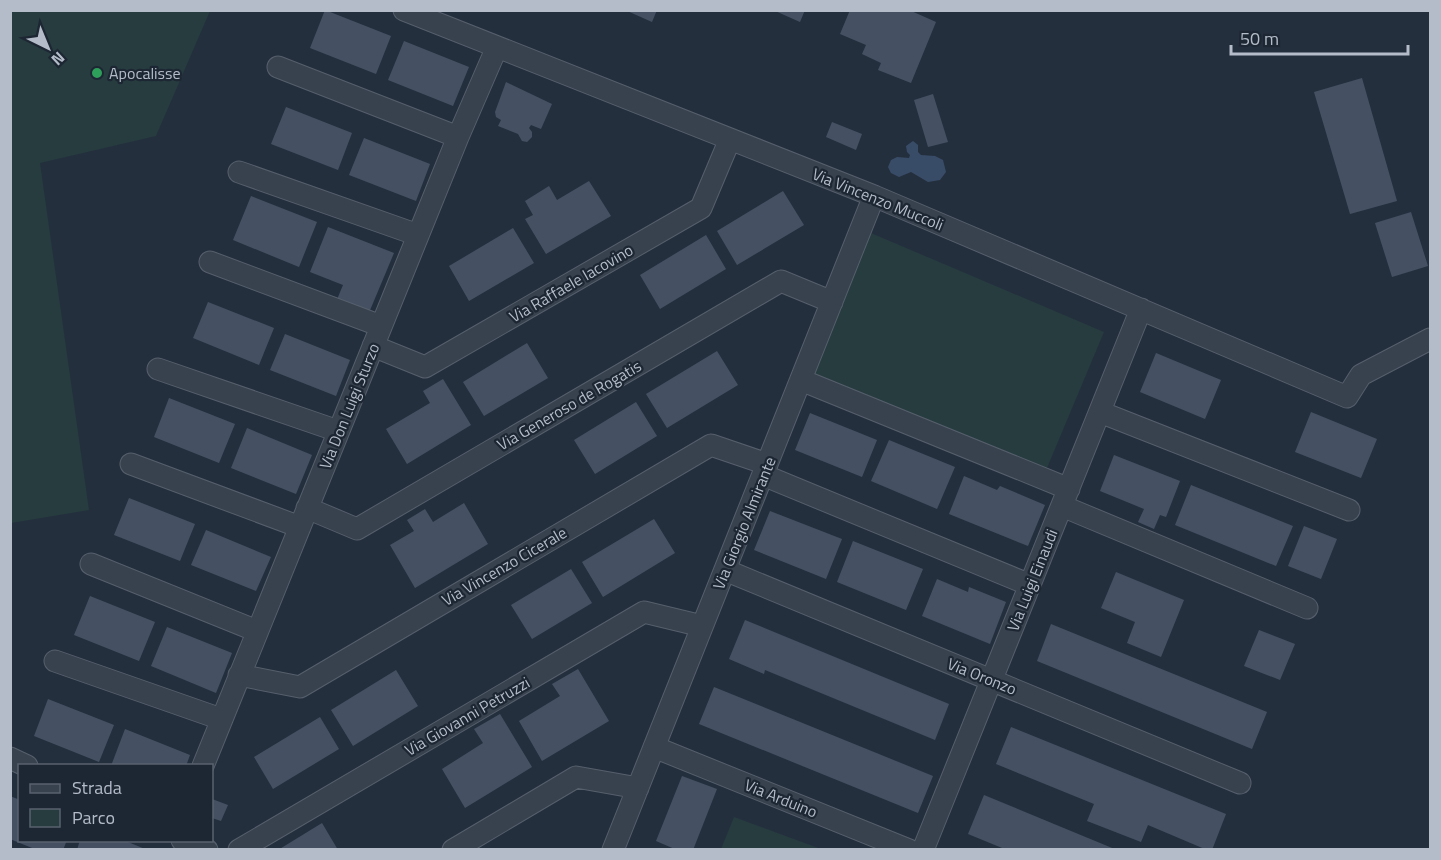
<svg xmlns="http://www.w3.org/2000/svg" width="1441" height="860" viewBox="0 0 1441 860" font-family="'Titillium Web',sans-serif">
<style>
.green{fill:#263c3f}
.water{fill:#394c67}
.building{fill:#455162}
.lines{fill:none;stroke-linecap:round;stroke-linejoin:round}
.minor-casing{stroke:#565f6c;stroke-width:23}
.minor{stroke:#38414e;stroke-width:21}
.leisure-dot{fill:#2e9e5b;stroke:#1d2633;stroke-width:2}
.labels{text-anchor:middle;stroke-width:4.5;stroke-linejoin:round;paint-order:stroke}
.poi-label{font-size:16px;fill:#b4bcc9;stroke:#1d2633;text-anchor:start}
.street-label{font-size:16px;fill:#b4bcc9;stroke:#1d2633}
</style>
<rect width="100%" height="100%" fill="#242f3e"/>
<path class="green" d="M10,11H210L156,136L40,163L89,510L11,523Z
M871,233L1104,332L1047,468L815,374Z
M734,817L821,849H721Z"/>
<path class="water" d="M913,141L918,145V152L921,155L935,156L943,160L946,172L940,180L928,182L911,172L899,177L891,173L888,167L891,160L897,157L909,158L910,155L907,152L906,146Z"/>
<path class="building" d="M325,10L391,36L376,74L310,48Z
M625,10H657L652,22Z
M773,10H805L800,22Z
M850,10H909L936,22L911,83L878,70L881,63L862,54L866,45L840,34Z
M404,41L469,67L453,106L388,80Z
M1362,78L1397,201L1350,214L1314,92Z
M506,82L552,104L541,129L531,125L529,128L532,132V137L527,142L522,141L518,134L498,126L501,120L496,117L495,112Z
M933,94L948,142L928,147L914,100Z
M286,107L352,133L338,170L271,144Z
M832,122L862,134L856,150L826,137Z
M364,138L430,164L416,201L349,175Z
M589,181L611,216L546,254L525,219L533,215L525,201L549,186L557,200Z
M783,191L804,225L737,265L717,231Z
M251,196L317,222L299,267L233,240Z
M1411,212L1428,266L1392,277L1375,223Z
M328,227L394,253L368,315L336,302L343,285L310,272Z
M513,228L534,263L469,301L449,266Z
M706,235L726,269L660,309L640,275Z
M208,302L274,328L259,365L193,338Z
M285,334L350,360L336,396L270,370Z
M527,343L548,378L484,416L463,382Z
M717,351L738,385L667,428L646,394Z
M1156,353L1221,380L1205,419L1140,392Z
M443,379L471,425L407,464L386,429L430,403L423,391Z
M169,398L235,424L219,463L154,437Z
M636,402L657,436L595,474L574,440Z
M1311,412L1377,439L1361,478L1295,452Z
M810,413L877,440L862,477L795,450Z
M247,428L312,455L296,494L231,468Z
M889,440L955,467L937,509L871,481Z
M1114,455L1180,481L1166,517L1160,515L1154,529L1138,522L1144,509L1100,491Z
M964,476L997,490L1000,486L1045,505L1028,546L949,514Z
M1191,485L1293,526L1276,566L1175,525Z
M129,498L195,524L180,561L114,535Z
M464,503L488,544L415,588L390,545L414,531L407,520L425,509L433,522Z
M770,511L842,539L826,579L754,550Z
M654,519L675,553L603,597L582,562Z
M1304,526L1337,539L1321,579L1288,566Z
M206,530L271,557L256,591L191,565Z
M853,541L923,569L906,610L837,582Z
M571,569L592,603L532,639L511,605Z
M1116,572L1184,600L1161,657L1127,643L1135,622L1101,608Z
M937,579L968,592L969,587L1006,602L990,644L922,616Z
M90,596L155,622L139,661L74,635Z
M745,620L949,704L935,740L765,670L764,674L729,659Z
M1051,624L1267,712L1252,749L1037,661Z
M167,627L232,653L216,693L151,666Z
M1259,630L1295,644L1280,680L1244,666Z
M578,669L609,721L542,761L519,721L560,696L552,684Z
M396,670L418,706L353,746L331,710Z
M714,687L933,776L918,813L699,724Z
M48,699L114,725L99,762L34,736Z
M500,714L532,767L465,808L442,769L483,743L474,729Z
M320,717L339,749L273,789L254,757Z
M1011,727L1226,814L1212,850H1207L1148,825L1141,842L1087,821L1094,804L996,764Z
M125,729L190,755L186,766H111Z
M682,776L717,789L693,850H677L656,841Z
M984,795L1054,824L1117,850H1007L968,834Z
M10,796L20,800V840H67L63,850H37L10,839Z
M212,799L228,805L221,821L212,818Z
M322,823L338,850H278Z
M80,840H123L145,849L77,850Z"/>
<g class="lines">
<defs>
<path id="minor" d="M404,10L874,196L1347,397L1361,375L1430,339
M278,67L458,137
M239,172L418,235
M210,262L381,326
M373,346L425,367L701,208L730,139
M158,369L338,431
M801,380L1069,489
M1100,412L1349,510
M131,464L300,527
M763,475L1030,585
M1062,506L1307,608
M307,508L357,529L781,281L832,302
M91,564L257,631
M725,570L1240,783
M55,661L221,719
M239,675L300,687L711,445L767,464
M654,747L909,850
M10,758L27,766
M203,766L458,137L497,47
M182,840L207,850
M239,850L644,612L702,626
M453,850L576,777L638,788
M613,850L874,196
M923,850L1141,309"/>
</defs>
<use href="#minor" class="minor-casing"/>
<use href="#minor" class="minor"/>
</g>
<circle class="leisure-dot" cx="97" cy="73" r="6"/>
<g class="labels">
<g class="poi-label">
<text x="109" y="79">Apocalisse</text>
</g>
<g class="street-label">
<text transform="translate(878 199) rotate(22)" y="6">Via Vincenzo Muccoli</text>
<text transform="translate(571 283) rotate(-30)" y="6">Via Raffaele Iacovino</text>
<text transform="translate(569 405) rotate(-30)" y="6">Via Generoso de Rogatis</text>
<text transform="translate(349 406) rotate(-68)" y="6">Via Don Luigi Sturzo</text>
<text transform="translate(744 523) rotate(-68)" y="6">Via Giorgio Almirante</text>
<text transform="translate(504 566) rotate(-30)" y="6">Via Vincenzo Cicerale</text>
<text transform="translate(1032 580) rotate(-68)" y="6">Via Luigi Einaudi</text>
<text transform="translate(982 676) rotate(22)" y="6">Via Oronzo</text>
<text transform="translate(467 716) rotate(-30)" y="6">Via Giovanni Petruzzi</text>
<text transform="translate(781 798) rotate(22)" y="6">Via Arduino</text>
</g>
</g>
<rect width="1441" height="860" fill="none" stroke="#b4bcc9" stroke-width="24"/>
<rect x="18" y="764" width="195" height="78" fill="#1d2633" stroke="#59626f" stroke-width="1.5"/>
<rect x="30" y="784" width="30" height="9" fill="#38414e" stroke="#59626f" stroke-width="1.5"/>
<text x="72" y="794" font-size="18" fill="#b4bcc9">Strada</text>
<rect x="30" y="809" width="30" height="18" fill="#263c3f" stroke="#59626f" stroke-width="1.5"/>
<text x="72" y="824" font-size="18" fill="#b4bcc9">Parco</text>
<g transform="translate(48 48) rotate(137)" stroke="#1d2633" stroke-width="4.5" paint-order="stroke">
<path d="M0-4.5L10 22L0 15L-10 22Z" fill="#b4bcc9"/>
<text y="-9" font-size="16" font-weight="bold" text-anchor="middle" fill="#b4bcc9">N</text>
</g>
<path d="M1231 45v9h177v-9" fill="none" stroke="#b4bcc9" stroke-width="3"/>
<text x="1240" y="45" font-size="18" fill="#b4bcc9" stroke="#1d2633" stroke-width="4.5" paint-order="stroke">50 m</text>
</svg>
